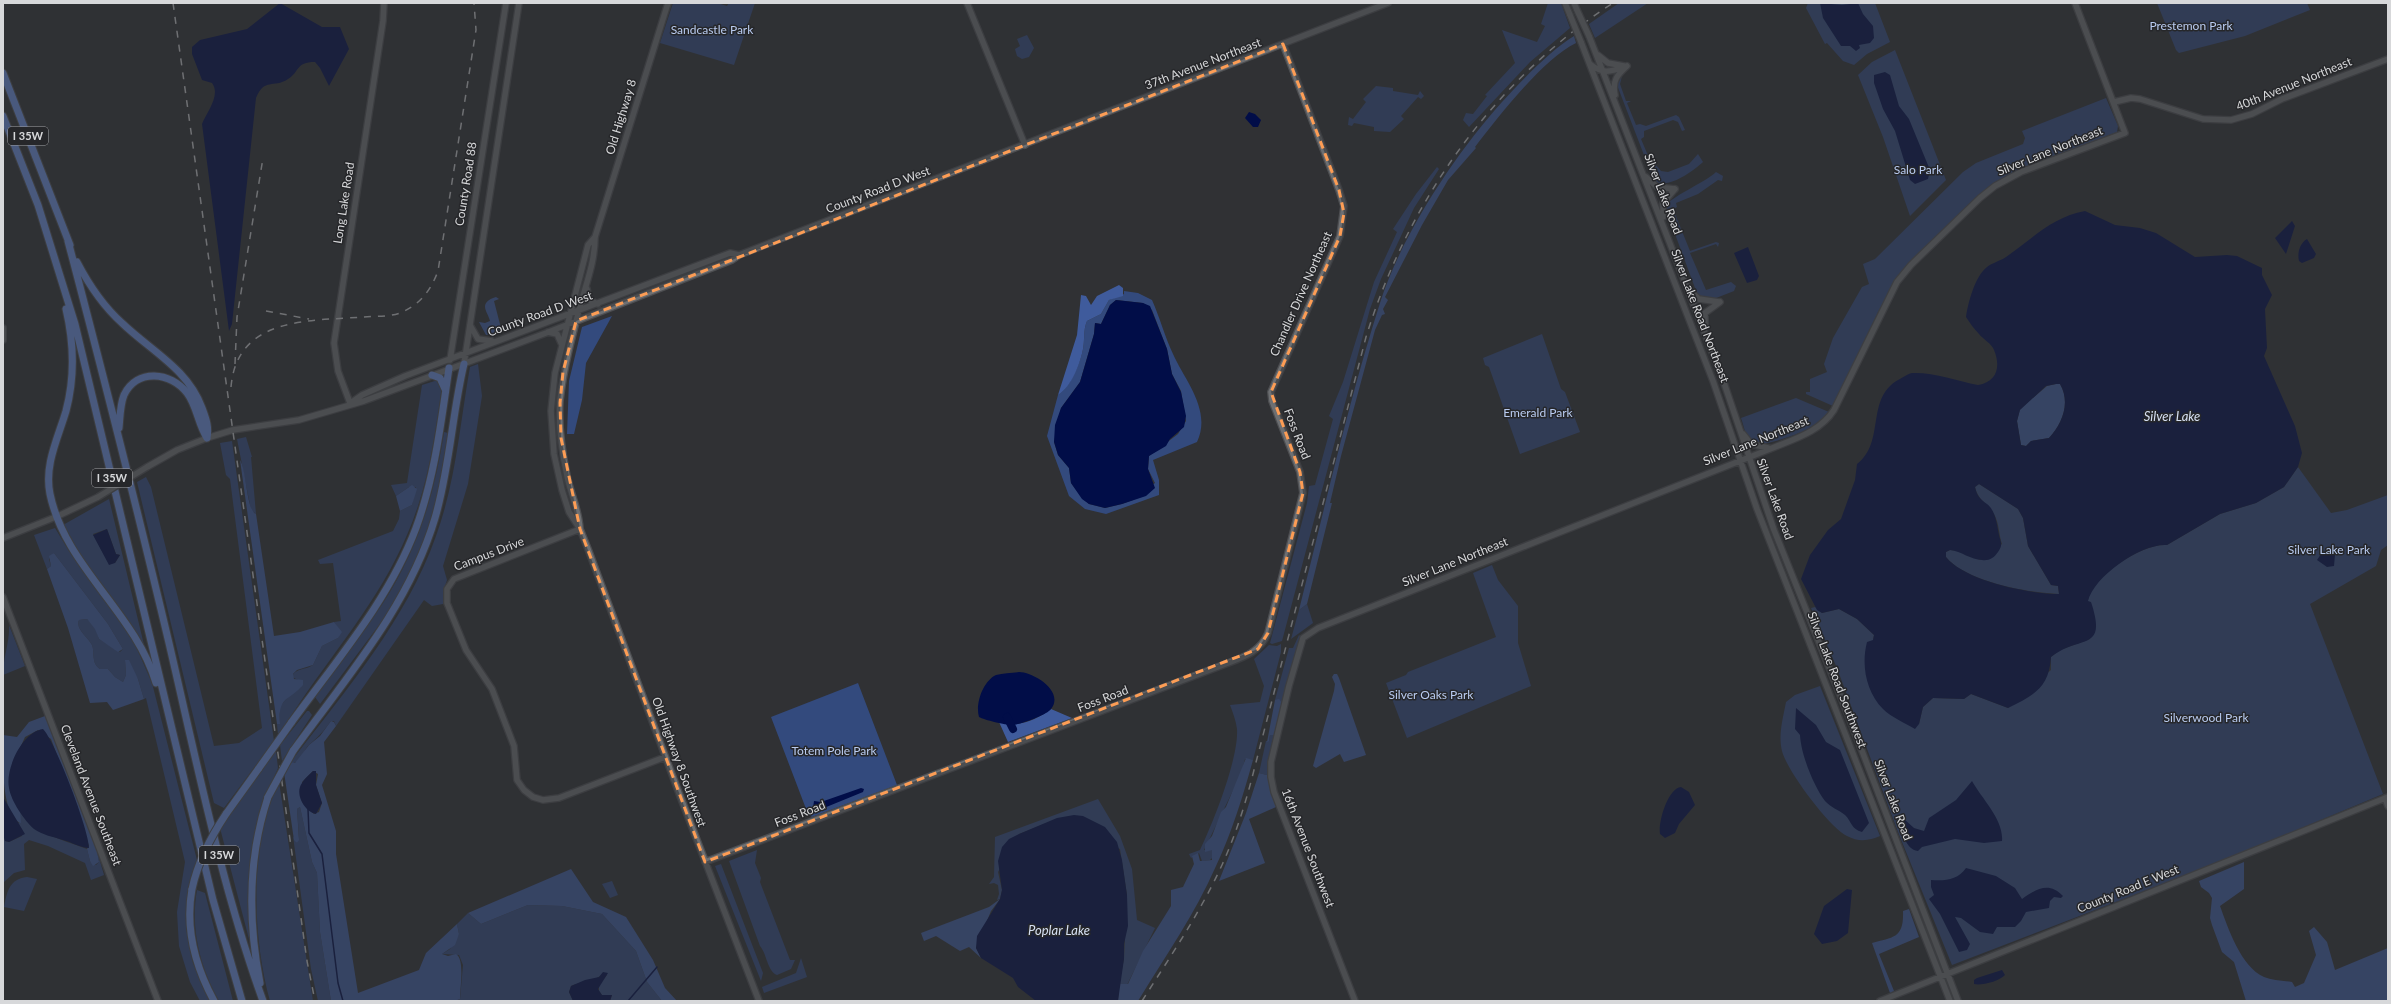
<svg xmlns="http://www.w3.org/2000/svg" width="2391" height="1004" viewBox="0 0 2391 1004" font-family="Lato,sans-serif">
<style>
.green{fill:#334a7d;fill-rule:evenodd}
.forest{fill:#3f5b9c;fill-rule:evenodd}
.water{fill:#010d48;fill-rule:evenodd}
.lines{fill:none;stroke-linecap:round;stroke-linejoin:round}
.stream{stroke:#010d48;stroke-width:1.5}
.river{stroke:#010d48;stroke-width:8}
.secondary-casing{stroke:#4d4e51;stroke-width:8}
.highway-casing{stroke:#4d4e51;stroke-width:9}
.secondary{stroke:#6d6f72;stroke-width:5.5}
.highway{stroke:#688ad4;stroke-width:7}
.rail{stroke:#bbbcbe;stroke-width:1.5;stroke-dasharray:7 7;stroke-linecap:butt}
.secondary-bridge-casing{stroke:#4d4e51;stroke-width:8;stroke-linecap:butt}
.highway-bridge-casing{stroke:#4d4e51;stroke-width:9;stroke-linecap:butt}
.secondary-bridge{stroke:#6d6f72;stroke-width:5.5}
.highway-bridge{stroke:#688ad4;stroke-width:7}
.marked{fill:none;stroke:#fd9d55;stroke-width:3;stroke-dasharray:8 5;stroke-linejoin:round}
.labels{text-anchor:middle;stroke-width:3;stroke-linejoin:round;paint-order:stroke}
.shield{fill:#26272a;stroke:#a2a3a5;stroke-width:1}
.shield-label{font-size:11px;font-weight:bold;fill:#d7d8da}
.park-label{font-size:12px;fill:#b9cbf0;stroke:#26272a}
.street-label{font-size:12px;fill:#d7d8da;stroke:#26272a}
.water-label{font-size:13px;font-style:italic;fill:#d5dff2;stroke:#26272a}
</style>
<rect width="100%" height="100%" fill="#303134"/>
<path class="green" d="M673,3H717L727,6L729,3H755L734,65L660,43Z
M1548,3H1561L1570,28L1530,62L1469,127L1463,120L1466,113L1473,114L1487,96L1485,95L1515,63L1502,30L1537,42L1545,26L1541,24Z
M1619,3H1648L1595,38L1589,24Z
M1808,3H1875L1890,42L1867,54L1854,65L1843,61L1827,43L1825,44L1806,8Z
M2157,3H2307L2310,10L2245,36L2179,53L2176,50Z
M1027,35L1034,48L1029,57L1022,59L1017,56L1015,49L1020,46L1017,39Z
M1895,50L1946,180L1910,216L1883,137L1858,75L1872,62Z
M1622,76L1620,84L1626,101H1631L1627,103L1636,125L1640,124L1646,126L1676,115L1679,117L1685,130L1682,131L1678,122L1673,120L1644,131V137L1641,139L1652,165L1655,164L1661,171L1668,172L1689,164L1698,154L1703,162C1693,171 1668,190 1654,181L1617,85Z
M1376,86L1393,88V91L1418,95L1420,91L1424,96L1421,99L1418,97L1401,116L1404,119L1390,132L1374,131V127L1354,123L1352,126L1348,125L1349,117L1353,119L1366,102L1363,99Z
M2106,98L2118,126L2117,132L2015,172L1997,182L1901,272L1878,312L1833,406L1806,394V392H1810V379L1827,372L1824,364L1833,338L1862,287L1869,284L1863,264L1875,259L1963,172L1976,163L2023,144L2025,138L2022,131Z
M1437,167L1439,169L1414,208L1381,279L1370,309L1282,641L1272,644L1270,643L1307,503L1309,486L1315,485L1333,419L1329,416L1343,382L1374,282L1397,232L1393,229L1416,194Z
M1716,172L1723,176L1722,181L1718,180L1698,194L1676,203L1677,207L1673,209L1690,251L1716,242L1719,243L1718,247L1716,244L1690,253L1706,290L1731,282L1736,286L1734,291L1711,300L1698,296L1665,207C1668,198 1706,182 1716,172Z
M1124,291L1138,293L1152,300C1160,318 1165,337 1173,354C1185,381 1212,410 1197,442L1153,460L1159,480V495L1106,514L1085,509L1069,496L1047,436L1058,395C1071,386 1080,364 1083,349C1085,339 1083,330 1087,321L1101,314L1109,300L1124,294ZM1116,300L1143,303L1152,310L1167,349L1172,374L1181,391L1186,421L1178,434L1149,456L1148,469L1155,483L1133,500L1122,504L1105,508L1089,504L1082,498L1071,483L1069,468L1058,455L1054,442L1061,408L1080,382L1094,334L1095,323L1101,324L1110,305Z
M612,316L586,363L582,400L574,434H567L569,381L582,327Z
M1542,334L1561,389L1565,392L1580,432L1520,454L1489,367L1485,365L1483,358Z
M478,364L482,396L468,484L443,566L447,580L443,592V604L432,606L424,600L336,726L334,721H331C324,731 318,737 309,745C303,750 302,763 293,763L291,762L293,759C346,690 407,619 436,536C456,481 460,423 470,367Z
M438,380L442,387C436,427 431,467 418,506C394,579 350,631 307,692C297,706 288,721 278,735L277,724H280V706L290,695L301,687L298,680L292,677C295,668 306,670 313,665L322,646L338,638L340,631L334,622L341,621L333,563L320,564L318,560L393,531L399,519L400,511L412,505L416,487H409L396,496L391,485L407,483L422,385Z
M1796,398L1829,412C1825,417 1821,422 1816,425C1807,431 1761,449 1752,443C1745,438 1744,425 1741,418Z
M444,432L448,433L437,499L426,534L408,578L388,613L320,704L315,697C338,666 362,635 383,603C417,551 435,493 444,432Z
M246,437L252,457H251L256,514L251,510L237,439Z
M232,441L274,741L224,808L214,803L137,482L146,477L151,487L214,746L239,743L262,728L230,479L226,475L220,443Z
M2298,467L2331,513L2347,510L2388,495V545L2381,550L2376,566L2310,604L2383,794L2225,860L1952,965L1898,832L1837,668L1811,608L1815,607L1822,613L1839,609L1857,619L1874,635L1873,640L1919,724L1923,707L1933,698L1964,699L1971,694L2008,708L2051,670V657L2060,650L2090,639C2089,627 2085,608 2089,596C2097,573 2144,543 2167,545L2220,514L2256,503L2284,487Z
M1979,484L2018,509L2023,518L2028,546L2051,585L2058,586L2059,594C2030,593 1966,582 1946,557V552L1950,550L1960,551L1980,560L2002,544C1999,535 1999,524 1995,516C1989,504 1978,501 1975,487Z
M109,499L145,649L113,599L74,547L63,525ZM107,529L116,554L120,555L115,563L107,560L93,534Z
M55,528L69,551L114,611L134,642L152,683L197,860L187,907L186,928L193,963L210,1001H200L190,982L179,946L177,912L185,862L146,698L144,699L138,679L125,660L126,675L123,682L115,677L108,669H100C91,663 95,653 92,645C88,637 75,629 79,620L87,619L96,629L99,639L120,652L123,649L108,624L54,553L49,559L51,566L47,569L34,535Z
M1492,565L1498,580L1518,606V643L1531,686L1407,738L1386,683L1406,675L1408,672L1496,637L1473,573Z
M1307,604L1313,623L1291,639L1299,610Z
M9,625L25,666L3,675C3,657 10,642 9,625Z
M1299,635L1301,637L1294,657L1282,703L1275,700L1289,648H1293Z
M1281,644V652L1253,760L1245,759L1241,774L1204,850L1212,849L1213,857L1210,860L1202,861L1199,853L1191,858L1189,854L1200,850C1213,823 1239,758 1237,729C1236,721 1233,713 1230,705L1260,702L1264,686L1254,659L1269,645L1277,646Z
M858,683L897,785L812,817L808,814L771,717Z
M1820,686L1880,836C1869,841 1858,842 1847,836C1829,827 1787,771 1782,751C1778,735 1783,718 1786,702L1795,695Z
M307,711H309L312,715L282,761L280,745Z
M1270,735H1274L1267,775L1259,773L1266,741H1269Z
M276,751L278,768L261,807L251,855L248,907L251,939H249L220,828Z
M279,782L313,1001H270C252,936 249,843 279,782Z
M1098,799L1120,836L1132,869L1137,920L1155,928L1127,985L1119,984L1124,959L1127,895L1120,849L1057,819L1019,834L998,872L1002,890L1000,899L997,900L999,894L998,885L994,883L989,884L994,877L995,837Z
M300,807L312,862L317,873L320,932L331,1001H318L311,969L293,836L297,843L299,837L297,809Z
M20,810C36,835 61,839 87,849L90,861L96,865L99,862L97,851L104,875L91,880L85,863L48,846L29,840L24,844L25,870L14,873L4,882L3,834L5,841L9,842L22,836L21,829L15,821L19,823Z
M757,850L755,863L761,878L760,882L790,960H795L791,969L777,975C767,971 767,954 760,946L729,861Z
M721,864L763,973L761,981L715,866Z
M27,877L37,879L24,911L4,907C7,892 9,879 27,877Z
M612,881L618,895L610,898L602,884Z
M197,890L205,893L233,1001H219C200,967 190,929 197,890Z
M528,905L562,906L602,914L636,951L647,982L662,1001H610L612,995H602L599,991V985L607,975L602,974C597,981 580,982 571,986L569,992L573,1001H455L460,999L463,965L459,955L442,954L450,949L459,934L457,924L468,913L481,924Z
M801,958L807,977L764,993L762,987L796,973Z"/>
<path class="forest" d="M1574,36L1576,43C1543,59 1498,117 1475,147L1476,148L1448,180L1422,225L1385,297L1388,300L1383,309L1385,314L1382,315L1375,330L1341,456L1330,503H1332L1307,604L1299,610C1325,507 1348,403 1380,303C1401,236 1455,154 1502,102C1518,84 1553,48 1574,36Z
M1119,285L1123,288V296L1109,300L1101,314L1087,321C1083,330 1085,339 1083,349C1080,364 1072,386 1058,395L1077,335L1081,295L1086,296L1091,305L1097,296Z
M496,297L499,299L494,301L502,332L486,335L479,322L485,323L490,321C488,312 477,303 496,297Z
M2056,384H2060C2071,403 2062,424 2049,438L2031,441L2026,446L2021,445L2017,421L2020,409L2047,386Z
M240,460C247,471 246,510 256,514L274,636L300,632L334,622L342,632L338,638L322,646L313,665L297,670L293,674L294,679L303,680V685C288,702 278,696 280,724H277Z
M412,485L417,489L412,505L400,511L396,496Z
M54,553L108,624L123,649L118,652L99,639L95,629L87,619L79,620C75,629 88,637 92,645C95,653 91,663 100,669H108L115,677L123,682L126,675L125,660H129L138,679L144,699L113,710L107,702L90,703L68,628L47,569L51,566L49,556Z
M1334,674H1337L1339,678L1366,755L1344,762L1340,754L1316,768L1313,766L1334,691L1335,684L1332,677Z
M1279,699L1282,703L1274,735H1270L1269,741L1267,742L1275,700Z
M1051,709L1072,718L1008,742L999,722C1018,728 1036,720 1051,709Z
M45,716L97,851L99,862L93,866L90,861L87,849L89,846L81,819L51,739L38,730L25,737L12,766V797L20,810L21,823C0,817 3,754 3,735L17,737L29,722Z
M331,721L334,722L336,726L324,742L327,774L322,785L336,831V854L358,993L419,970L426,953L457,924L459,934L455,945L442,954L448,956L456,954C465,959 460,988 460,999L455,1001H331L320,932L317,873L312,862L300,807L297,809L299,840L297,843L294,840L284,772L291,762L295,763L309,745L320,736ZM313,771L318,774L316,785L322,803L319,812L314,814L303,803L302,782Z
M1246,758L1253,760C1243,796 1232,832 1216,866C1195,914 1165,957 1138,1001H1118L1119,984H1128L1143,951L1171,906V890L1183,887L1194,864L1192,856L1198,853L1200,861L1212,860V850L1205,852V844L1212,836L1221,812L1226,807Z
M1259,773L1267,775L1276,807L1249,819L1265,863L1219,881L1246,813Z
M2244,862V889L2220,906C2228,928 2241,967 2264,977C2272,980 2283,981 2292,982L2295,987L2304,983L2316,955L2309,931L2314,927L2327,942L2335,970L2388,948V1001H2246L2234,962L2222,952L2212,925L2210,918L2212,898L2209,893L2201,887L2199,881Z
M571,869L593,902L626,917L653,960L665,988L677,1001H662L647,982L636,951L602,914L562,906L528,905L481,924L468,913Z
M1000,899L991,911L976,948L981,958L969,947L960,951L936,936L924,941L921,933L989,907Z
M1909,909L1919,937L1879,954L1894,991L1890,993L1872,943C1894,937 1904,938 1903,911Z"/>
<path class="water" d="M280,3L322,27H340L349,49L329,86L320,68L315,62C295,62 300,72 288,79C273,89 265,77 256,98L232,324L229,331L202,124C207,112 221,95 212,83L202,80L192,54V47L200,40L247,29Z
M1820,3L1842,5L1858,3L1863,14L1873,26L1874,38L1870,43L1859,45L1860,48L1856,51L1850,46H1841L1823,18Z
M1885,72L1890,75L1899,106L1909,119L1930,170L1928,179L1915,184L1910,180L1895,131L1883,109L1874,83V75Z
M1249,112L1255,114L1261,120L1258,127H1253L1245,118Z
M2085,211L2115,225L2140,228L2156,233L2195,257L2227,255L2237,256L2262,268V275L2272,295L2265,309L2267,348L2264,356L2295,426L2302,453L2298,467L2284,487L2256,503L2220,514L2167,545C2142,543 2094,576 2088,601L2091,602C2108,653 2079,634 2051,657C2049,688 2034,695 2008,708L1971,694L1964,699L1933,698L1923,707L1919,724L1915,729C1905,723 1891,717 1883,709C1866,692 1861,665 1867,642L1873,640L1874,635L1857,619L1839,609L1822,613L1817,610L1801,579L1810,555L1828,530L1841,519L1855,480L1857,464C1886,442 1865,399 1898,380C1902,378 1907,374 1912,373C1933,372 1957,381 1978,385C1997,382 2001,367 1994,350C1992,344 1983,339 1979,334C1974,329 1970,323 1966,317C1968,303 1975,276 1987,267C1992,263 2000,261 2006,257C2032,239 2052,217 2085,211ZM2056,384H2060C2071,403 2062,424 2049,438L2031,441L2026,446L2021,445L2017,421L2020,410L2046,386ZM1979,484L2018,509L2023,518L2028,546L2051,585L2058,586L2059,594C2030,594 1965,581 1946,557V552L1950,550C1961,551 1971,560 1982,560C1989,561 1994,558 1998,552C2003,545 2001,543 1999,535C1997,525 1996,511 1987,504C1980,499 1977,496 1975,487Z
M2292,221L2295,226L2286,254L2275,238Z
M2307,239L2316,254L2314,258L2302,263L2299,261C2297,253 2300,243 2307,239Z
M1748,247L1759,276L1757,280L1747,283L1734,253Z
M1116,300L1143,303L1150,306L1167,349L1172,374L1181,392L1186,416L1184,427L1170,439L1166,446L1149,456L1148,469L1155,488L1146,496L1122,504L1105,508L1089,504L1082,499L1071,483L1069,468L1058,455L1054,442L1055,425L1061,408L1080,382L1094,334L1095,323L1101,324L1110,305Z
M107,529L116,554L120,555L115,563L109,565L93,535Z
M2327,551L2335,555L2334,566L2327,567L2317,560L2321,554Z
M1019,672C1033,672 1065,691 1051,709C1047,715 1019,725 1012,725C1006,725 984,720 979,717C975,704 983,681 996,675C1003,673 1012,673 1019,672Z
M1796,708L1816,725L1826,742L1840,750L1869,823L1862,832C1851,829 1852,822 1845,815C1839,810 1830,807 1825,801C1813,785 1801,754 1800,735L1795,729Z
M43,729C55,741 89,830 89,848C81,848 71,842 63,840C54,837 42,835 34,829C24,820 11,801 9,788C5,769 22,732 43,729Z
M313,771H316V785L322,803L316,814C305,812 294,794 302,783C304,779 309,775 313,771Z
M1972,781C1982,799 2004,820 2002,841L1984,843L1955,839L1922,847L1918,851C1905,849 1903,833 1900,822L1904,819L1914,828L1924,831L1929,818L1956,800Z
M1681,787L1689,792L1695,805L1679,824L1675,833L1665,838L1660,834C1658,822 1668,788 1681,787Z
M861,788L864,789L863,792L819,810L813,808L814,801L821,802Z
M3,797L25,834L9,842L5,841L3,834Z
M1074,815L1083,816L1105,827L1117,842L1122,860L1127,895L1128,926L1124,944V959L1118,1001H1036L1018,987L1013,978L981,958L976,948L977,936L1000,899L1002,890L998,861L1002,847L1009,839L1019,834L1057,818Z
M1966,868L1996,876L2015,888L2022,899C2036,889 2049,881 2063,896L2061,898L2054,897L2050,901L2049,908L2026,912L2021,921L2015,927H1997L1993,934L1980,932L1961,918L1955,917L1970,944L1967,950L1959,952L1940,914L1929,899L1934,895L1931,887V880C1945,881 1958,880 1966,868Z
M1847,889L1852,890L1848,933L1837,941L1822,944L1814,934L1824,906Z
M2002,970L2005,975C2000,981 1981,986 1974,984V980L1977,978Z
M603,972L608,973L598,989L602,995H612L610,1001H573L569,992L571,986L585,980L599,977Z"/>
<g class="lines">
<path class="stream" d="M308,809L309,833L322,854L338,983L343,1001
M628,1001L657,967"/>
<path class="river" d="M1007,717L1013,729L1011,725"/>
<defs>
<path id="secondary" d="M967,3L1025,145
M1565,3L1570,15
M1574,3L1577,10
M1589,36L1722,377L1774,530L1849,717L1958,1001
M1581,42L1713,381L1757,509L1950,1001
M1598,55L1608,63L1624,66
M1590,64C1602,74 1610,72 1624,67
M1615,95C1612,81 1617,75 1627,66
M2114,102L2131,98L2140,99L2203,119L2231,120L2252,114L2282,99L2388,59
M1646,177L1657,187L1675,189
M1663,217V203L1675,189
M595,237L588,245L555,373L551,411L554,454L562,490L569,512L580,529L588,549L680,796L759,1001
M587,289L589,300L598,304
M1691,292L1699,299L1719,302
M470,325L478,339L492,341
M1705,327V313L1720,302
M3,328V340
M548,332L557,334L562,345
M450,360L506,3
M464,364L519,3
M352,402L362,395L405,376L730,253L739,255
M350,403L338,371L334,343L383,21L384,3
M1743,434L1751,444L1768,448
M147,467L177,450L207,438L233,430L299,420L364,401L546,333L732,260L739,255L1388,3
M580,529C579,510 571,495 567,476C562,452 558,425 560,400C564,366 573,333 582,299C588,279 595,259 595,237L668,3
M580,529L454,579L447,589V603L466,650L492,689L514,746L517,780L524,790L533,797L543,800L559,798L665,757
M3,538L58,516L98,497
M3,597L158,1001
M2385,798L2388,806
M705,862L1223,665C1241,658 1260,653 1268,633L1303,493L1300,472L1272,401L1271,392L1340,236L1344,206L1339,190L1283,44
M1355,1001L1274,792L1271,777V762L1289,686L1303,638L1318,628L1770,449C1794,439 1820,432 1834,410L1897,282L1911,265L1980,198L1995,186L2021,172L2125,133L2075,3
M1880,1001L2388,797"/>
<path id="highway" d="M3,73L70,245
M3,116L38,205L75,324L213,900L242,1001
M68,241C103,374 137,508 169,643C197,763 221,885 263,1001
M77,262C89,285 103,306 122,323C151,351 188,369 202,408C206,419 209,426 207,438
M66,309C74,343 75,377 66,411C58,438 44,465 50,494C65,567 135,612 156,683
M432,375L440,378L445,389
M119,428C120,418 120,405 124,395C137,368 171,372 187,393C197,406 198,424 207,438
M291,723C336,661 389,600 416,528C435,476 441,422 449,368
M293,751C346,678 409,606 435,518C450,467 452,414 464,364
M226,814L259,768
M192,889C185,928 195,966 214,1001
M260,983C248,921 248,857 268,797"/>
</defs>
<use href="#secondary" class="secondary-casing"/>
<use href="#highway" class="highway-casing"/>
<use href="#secondary" class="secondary"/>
<use href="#highway" class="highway"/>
<path class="rail" d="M173,3L307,961L315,1001
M266,311L309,319
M235,364L237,317L263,158
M231,387C237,316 310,321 364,317C376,316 389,317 400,313C420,305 431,290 438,271L476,30L474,3
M1142,1001C1170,957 1200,913 1222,865C1236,834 1246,802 1254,770L1366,337C1408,201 1493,81 1613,3"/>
<defs>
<path id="secondary-bridge" d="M1577,10L1589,36
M1570,15L1581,42
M98,497L147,467"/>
<path id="highway-bridge" d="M259,768L291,723
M268,797L293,751
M192,889C198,861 210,838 226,814"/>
</defs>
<use href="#secondary-bridge" class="secondary-bridge-casing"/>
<use href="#highway-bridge" class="highway-bridge-casing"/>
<use href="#secondary-bridge" class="secondary-bridge"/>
<use href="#highway-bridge" class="highway-bridge"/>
</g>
<path d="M0 0H2391V1004H0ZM1283,44L1339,190L1344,213L1340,236L1271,392L1300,472L1303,493L1268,633L1258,649L705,862L580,529L561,438L560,403L563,372L576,321Z" fill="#303134" fill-opacity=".55" fill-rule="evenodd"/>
<path class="marked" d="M1283,44L1339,190L1344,213L1340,236L1271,392L1300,472L1303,493L1268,633L1258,649L705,862L580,529L561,438L560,403L563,372L576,321Z"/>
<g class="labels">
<g class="shield">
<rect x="8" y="127" width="40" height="18" rx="3"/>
<rect x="92" y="469" width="40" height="18" rx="3"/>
<rect x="199" y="846" width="40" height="18" rx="3"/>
</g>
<g class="shield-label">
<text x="28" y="140">I 35W</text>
<text x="112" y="482">I 35W</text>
<text x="219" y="859">I 35W</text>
</g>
<g class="park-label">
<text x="2191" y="30">Prestemon Park</text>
<text x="712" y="34">Sandcastle Park</text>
<text x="1918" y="174">Salo Park</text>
<text x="1538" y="417">Emerald Park</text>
<text x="2329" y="554">Silver Lake Park</text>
<text x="1431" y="699">Silver Oaks Park</text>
<text x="2206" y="722">Silverwood Park</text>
<text x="834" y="755">Totem Pole Park</text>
</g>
<g class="street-label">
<text transform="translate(1203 64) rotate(-21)" y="4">37th Avenue Northeast</text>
<text transform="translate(2294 84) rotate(-22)" y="4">40th Avenue Northeast</text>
<text transform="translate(621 117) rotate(-73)" y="4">Old Highway 8</text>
<text transform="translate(2050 151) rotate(-22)" y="4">Silver Lane Northeast</text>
<text transform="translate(466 184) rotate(-81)" y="4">County Road 88</text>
<text transform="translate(878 190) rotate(-21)" y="4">County Road D West</text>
<text transform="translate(1663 194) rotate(69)" y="4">Silver Lake Road</text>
<text transform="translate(344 203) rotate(-81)" y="4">Long Lake Road</text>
<text transform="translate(1301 294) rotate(-66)" y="4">Chandler Drive Northeast</text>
<text transform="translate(540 314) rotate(-20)" y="4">County Road D West</text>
<text transform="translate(1700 316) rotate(69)" y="4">Silver Lake Road Northeast</text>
<text transform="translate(1297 434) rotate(69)" y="4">Foss Road</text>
<text transform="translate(1756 441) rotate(-22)" y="4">Silver Lane Northeast</text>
<text transform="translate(1775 499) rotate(70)" y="4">Silver Lake Road</text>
<text transform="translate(489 554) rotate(-21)" y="4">Campus Drive</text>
<text transform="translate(1455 562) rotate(-22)" y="4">Silver Lane Northeast</text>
<text transform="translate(1837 680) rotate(69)" y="4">Silver Lake Road Southwest</text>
<text transform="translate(1103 699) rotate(-21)" y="4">Foss Road</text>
<text transform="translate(679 762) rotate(70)" y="4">Old Highway 8 Southwest</text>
<text transform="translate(91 795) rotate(69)" y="4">Cleveland Avenue Southeast</text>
<text transform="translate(1893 800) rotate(69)" y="4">Silver Lake Road</text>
<text transform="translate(800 814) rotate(-21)" y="4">Foss Road</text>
<text transform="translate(1308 848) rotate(69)" y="4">16th Avenue Southwest</text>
<text transform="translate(2128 889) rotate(-22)" y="4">County Road E West</text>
</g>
<g class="water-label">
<text x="2172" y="421">Silver Lake</text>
<text x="1059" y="935">Poplar Lake</text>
</g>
</g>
<rect width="2391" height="1004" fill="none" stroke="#d7d8da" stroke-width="8"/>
</svg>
